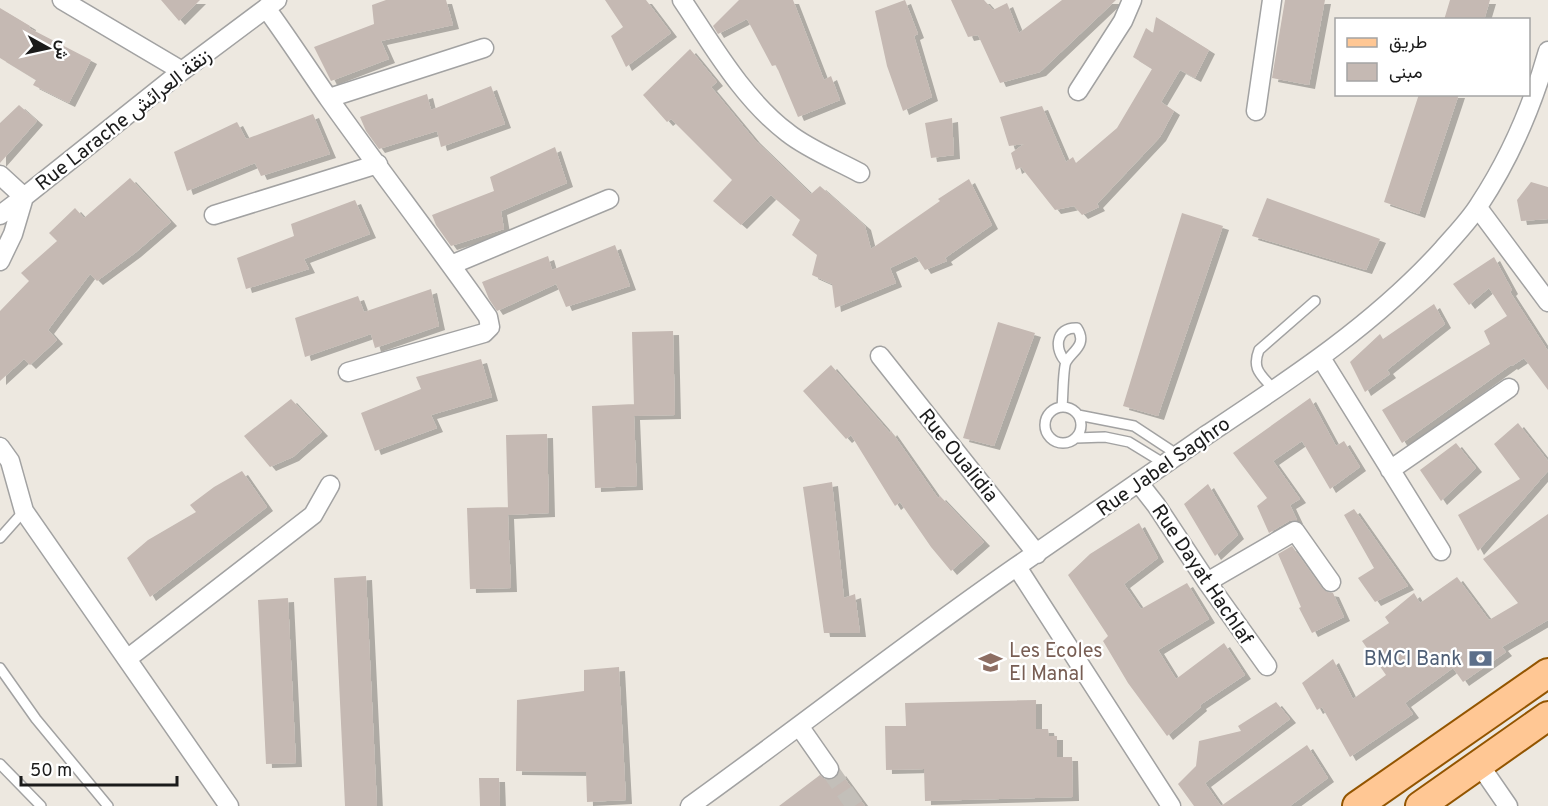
<svg xmlns="http://www.w3.org/2000/svg" width="1548" height="806" viewBox="0 0 1548 806" font-family="Overpass,Vazirmatn,sans-serif">
<style>
.building{fill:#c5b9b3;filter:url(#shadow)}
.lines{fill:none;stroke-linecap:round;stroke-linejoin:round}
.street-tunnel{stroke:#c3bfb9;stroke-width:18;stroke-dasharray:18 9;stroke-linecap:butt}
.lane-casing{stroke:#a2a2a2;stroke-width:12}
.street-casing{stroke:#a2a2a2;stroke-width:21}
.primary-casing{stroke:#935500;stroke-width:32}
.lane{stroke:#fff;stroke-width:9}
.street{stroke:#fff;stroke-width:18}
.primary{stroke:#ffc794;stroke-width:28}
.labels{text-anchor:middle;stroke-width:4.5;stroke-linejoin:round;paint-order:stroke}
.street-label{font-size:20px;fill:#1b1b1b;stroke:#fff}
.education-label{font-size:20px;fill:#785e54;stroke:#fff;text-anchor:start}
.service-label{font-size:20px;fill:#4e5e75;stroke:#fff;text-anchor:end}
</style>
<defs>
<filter id="shadow"><feDropShadow dx="6" dy="4" stdDeviation="0" flood-color="#0004"/></filter>
</defs>
<rect width="100%" height="100%" fill="#ede8e0"/>
<path class="building" d="M161,0H200L179,21Z
M386,0H446L453,25L381,41L389,59L331,81L314,47L374,24L372,5Z
M605,0H646L671,33L626,67L611,36L623,27Z
M739,0H793L824,80L831,76L840,100L798,117L776,65L772,66L747,19L718,34L713,26Z
M905,0L918,34L914,36L932,97L903,111L887,66L875,11Z
M951,0H984L993,10L1007,3L1019,33L1062,0H1116L1040,72L1000,83L978,35L968,37Z
M1285,0H1325L1309,85L1272,78Z
M1450,0H1490L1484,20H1444Z
M0,8L30,26L29,28L91,60L69,103L33,85L36,80L0,58Z
M1156,17L1209,50L1195,78L1180,70L1161,102L1174,111L1160,137L1097,204L1099,207L1082,215L1074,206L1055,210L1021,167L1016,170L1011,153L1024,144L1009,146L1000,117L1042,106L1066,162L1073,157L1076,163L1117,128L1152,69L1133,57L1146,28L1153,33Z
M690,49L717,82L711,87L754,139L811,194L820,186L865,226L871,249L940,201L938,199L969,179L992,225L945,258L947,261L925,270L916,256L890,268L896,283L835,308L832,284L812,275L817,255L792,235L800,220L771,195L741,225L713,201L732,180L671,119L667,122L643,95Z
M491,86L505,124L441,147L437,131L379,149L366,131L360,117L427,94L431,110Z
M1419,94H1459L1419,214L1384,202Z
M19,105L37,121L0,163V123Z
M313,114L330,154L261,176L255,163L187,191L174,152L237,122L246,139Z
M952,118L954,155L931,158L925,123Z
M555,147L567,183L501,211L504,229L451,246L436,225L432,215L494,191L490,177Z
M130,178L171,222L135,253L97,281L90,274L48,330L57,340L30,365L24,359L0,381V311L29,281L21,273L57,241L49,233L75,208L84,218Z
M1531,182L1548,187V219L1521,221L1517,200Z
M1267,198L1380,239L1366,270L1252,236Z
M355,200L370,234L304,259L309,269L246,289L237,258L294,236L291,224Z
M1182,213L1223,226L1158,416L1123,406Z
M615,245L630,286L566,307L555,281L556,284L497,311L489,299L482,282L548,256L552,270Z
M1494,257L1512,290L1510,292L1548,351V390L1524,358L1512,366L1511,365L1402,443L1382,410L1490,344L1484,331L1507,316L1489,288L1469,305L1453,284Z
M431,289L439,326L375,348L371,334L305,357L295,318L358,296L364,312Z
M1434,304L1445,324L1387,370L1390,374L1365,392L1350,362L1380,334L1383,339Z
M998,322L1035,333L994,446L963,438Z
M673,331L675,415L634,416L637,486L595,488L592,406L634,404V407L632,332Z
M481,359L492,397L431,415L437,428L375,451L361,413L421,389L416,377Z
M831,365L890,433L891,431L938,498L940,496L984,542L951,571L931,547L900,502L895,506L851,435L846,439L803,391Z
M1310,398L1336,446L1344,441L1360,467L1330,489L1302,441L1273,461L1300,499L1290,505L1297,520L1289,521L1269,533L1257,506L1267,498L1233,453Z
M291,399L322,432L293,457L270,467L244,436Z
M1518,423L1548,461V471L1478,551L1458,515L1520,479L1494,444Z
M547,434L549,513L508,515L511,588L470,589L467,508L508,507V510L506,435Z
M1456,443L1476,468L1441,501L1420,470Z
M242,471L267,507L150,597L127,558L148,540L196,512L190,505L214,487Z
M832,482L844,598L855,594L860,633H824L803,487Z
M1208,484L1238,535L1215,556L1184,504Z
M1354,509L1408,586L1375,602L1358,578L1374,568L1344,515Z
M1548,514V620L1502,647L1506,652L1463,682L1453,668L1405,703L1413,714L1350,757L1322,707L1317,710L1302,683L1333,659L1353,699L1386,675L1362,641L1389,623L1385,617L1414,593L1420,603L1457,577L1489,620L1518,603L1483,559Z
M1139,523L1158,558L1124,584L1141,609L1187,583L1209,619L1158,650L1176,679L1224,643L1245,675L1200,705L1201,707L1167,736L1128,683L1103,641L1108,636L1068,575L1090,554Z
M1292,546L1322,588L1327,592L1333,593L1344,617L1312,633L1299,608L1301,607L1278,554Z
M366,576L377,806H345L334,578Z
M288,598L296,763L266,764L258,600Z
M619,667L626,800L587,802L586,772L516,771L517,700L584,691V670Z
M1036,700V729H1048L1049,736H1057V757H1072L1073,797L925,801L924,769L886,770L885,726H906L905,703Z
M1276,702L1290,719L1205,783L1221,806L1307,745L1328,778L1290,806H1194L1178,784L1196,766L1199,741L1241,731L1238,726Z
M840,772L865,806H779L820,775L825,779L831,780L836,778Z
M479,778H499L500,806H480Z"/>
<g class="lines">
<path class="street-tunnel" d="M829,769L855,806"/>
<defs>
<path id="lane" d="M1274,390C1262,375 1251,370 1259,350L1315,301
M1045 425a18 18 0 1 1 36 0a18 18 0 1 1-36 0Z
M1062,407C1063,398 1063,368 1066,362C1072,351 1088,345 1077,328C1055,327 1054,350 1066,362
M1078,415L1134,426L1178,455
M1076,438L1105,437L1129,442L1165,464
M0,538L24,511
M0,668L36,719L108,806
M0,764L41,806"/>
<path id="street" d="M62,0L182,71
M682,0C713,46 743,99 788,133C808,149 838,161 860,173
M266,8C288,38 308,69 329,99C381,172 436,243 488,317L490,327L484,333L348,372
M1078,91L1123,21L1132,0
M329,98L484,48
M1256,111L1272,0
M0,175L24,197L0,215
M1478,208L1548,302
M214,215L378,164
M0,261L13,234L24,197L182,71L277,0
M451,265L609,199
M880,356L1037,554
M1321,358L1441,551
M0,447L10,461L24,511L229,806
M1390,470L1509,388
M1138,482L1156,505L1207,582L1267,666
M1017,567L1171,806
M1207,582L1295,531L1331,582
M127,659L313,515L330,485
M799,726L829,769
M1479,764L1508,806
M690,806C800,727 905,644 1016,567C1080,523 1144,478 1208,434C1291,379 1375,324 1442,250C1454,236 1469,221 1479,205C1510,158 1533,104 1548,51"/>
<path id="primary" d="M1357,806L1548,673
M1420,806L1548,716"/>
</defs>
<use href="#lane" class="lane-casing"/>
<use href="#street" class="street-casing"/>
<use href="#primary" class="primary-casing"/>
<use href="#lane" class="lane"/>
<use href="#street" class="street"/>
<use href="#primary" class="primary"/>
</g>
<defs>
<symbol id="bank-bare" viewBox="-9 -9 18 18"><path d="M-6-4H6V4H-6ZM0-2.3a2.3 2.3 0 1 0 0 4.6a2.3 2.3 0 1 0 0-4.6Z" fill="#5c6f8a" stroke="#fff" stroke-width="2.5" paint-order="stroke"/></symbol>
<symbol id="school-bare" viewBox="-9 -9 18 18"><path d="M0-5L7-2L0 1L-7-2ZM-4 1L0 2.5L4 1V4Q0 6-4 4Z" fill="#8d6e63" stroke="#fff" stroke-width="2.5" paint-order="stroke"/></symbol>
</defs>
<g fill-rule="evenodd">
<use href="#bank-bare" x="1464" y="642" width="33" height="33"/>
<use href="#school-bare" x="974" y="646" width="33" height="33"/>
</g>
<g class="labels">
<g class="street-label">
<text transform="translate(123 119) rotate(-38)" y="7">Rue Larache زنقة العرائش</text>
<text transform="translate(959 455) rotate(51)" y="7">Rue Oualidia</text>
<text transform="translate(1163 466) rotate(-35)" y="7">Rue Jabel Saghro</text>
<text transform="translate(1203 574) rotate(56)" y="7">Rue Dayat Hachlaf</text>
</g>
<g class="education-label">
<text x="1009" y="657">Les Ecoles<tspan x="1009" dy="23">El Manal</tspan></text>
</g>
<g class="service-label">
<text x="1462" y="665">BMCI Bank</text>
</g>
</g>
<rect x="1335" y="18" width="195" height="78" fill="#ffffff" stroke="#a4a4a4" stroke-width="1.5"/>
<rect x="1347" y="38" width="30" height="9" fill="#ffc794" stroke="#a4a4a4" stroke-width="1.5"/>
<text x="1389" y="48" font-size="18" fill="#1b1b1b">طريق</text>
<rect x="1347" y="63" width="30" height="18" fill="#c5b9b3" stroke="#a4a4a4" stroke-width="1.5"/>
<text x="1389" y="78" font-size="18" fill="#1b1b1b">مبنى</text>
<g transform="translate(48 48) rotate(98)" stroke="#ffffff" stroke-width="4.5" paint-order="stroke">
<path d="M0-4.5L10 22L0 15L-10 22Z" fill="#1b1b1b"/>
<text y="-9" font-size="16" font-weight="bold" text-anchor="middle" fill="#1b1b1b">ش</text>
</g>
<path d="M21 776v9h156v-9" fill="none" stroke="#1b1b1b" stroke-width="3"/>
<text x="30" y="776" font-size="18" fill="#1b1b1b" stroke="#ffffff" stroke-width="4.5" paint-order="stroke">50 m</text>
</svg>
